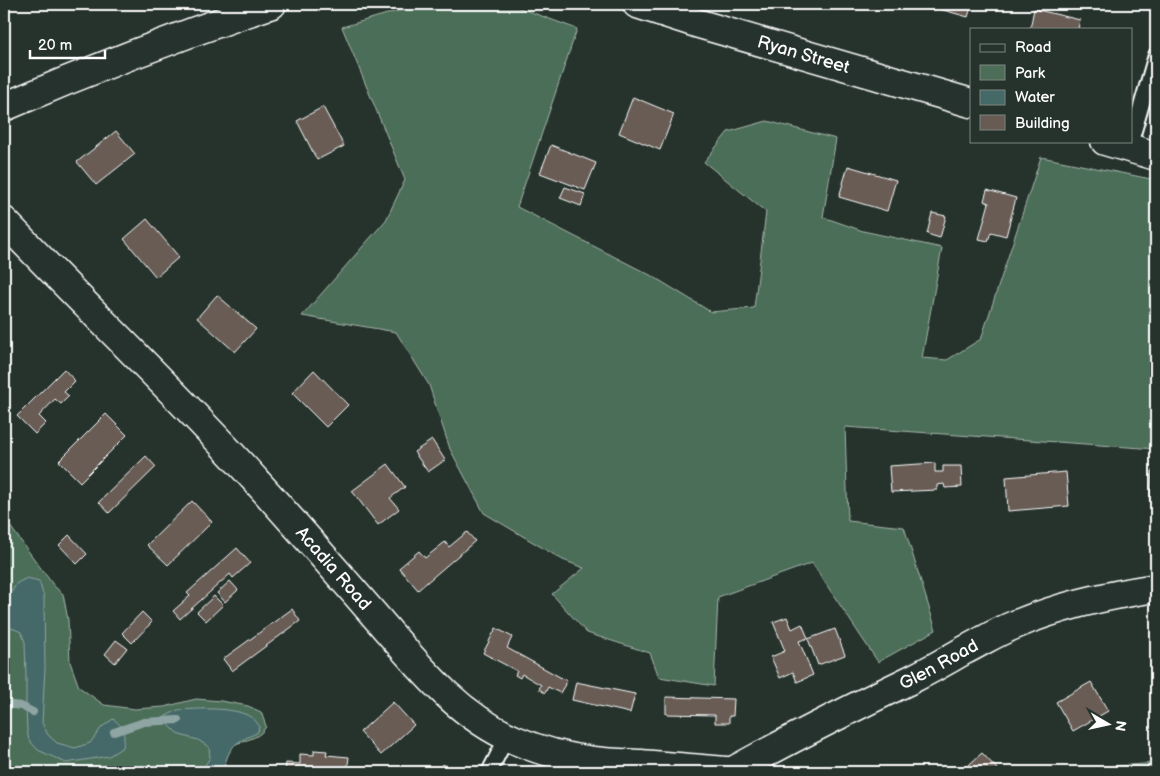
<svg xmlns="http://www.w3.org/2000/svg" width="1160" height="776" viewBox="0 0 1160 776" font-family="'Balsamiq Sans',sans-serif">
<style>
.green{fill:#4c6e59;stroke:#a6b6ac}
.water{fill:#446967;stroke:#8fa5a4}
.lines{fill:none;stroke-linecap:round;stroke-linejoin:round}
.stream{stroke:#8fa5a4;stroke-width:8}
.building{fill:#675b54;stroke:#fff}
.service-casing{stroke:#fff;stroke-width:18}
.minor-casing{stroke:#fff;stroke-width:31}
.secondary-casing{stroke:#fff;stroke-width:31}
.service{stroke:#26332d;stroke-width:14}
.minor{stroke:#26332d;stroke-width:28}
.secondary{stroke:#26332d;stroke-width:28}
.labels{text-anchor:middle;stroke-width:4;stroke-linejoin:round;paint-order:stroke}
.street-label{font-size:18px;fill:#fff;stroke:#26332d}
</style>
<rect width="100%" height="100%" fill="#26332d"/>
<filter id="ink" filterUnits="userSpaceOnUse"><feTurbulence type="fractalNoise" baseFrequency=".02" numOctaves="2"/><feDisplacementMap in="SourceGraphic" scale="10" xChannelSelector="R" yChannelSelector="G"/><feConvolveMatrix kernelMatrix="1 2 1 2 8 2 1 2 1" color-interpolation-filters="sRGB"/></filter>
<g filter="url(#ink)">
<path class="green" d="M422,4H509L577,29L517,207L654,277L711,312L754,308L766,212L704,162L728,132L767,121L836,139L823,217L863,231L942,248L922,358L947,360L981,339L1041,157L1156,180V449L845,427L848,521L904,527L936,630L878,662L812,563L718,597L714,686L659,677L650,653L587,633L552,594L584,568L563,560L484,513L450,449L429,385L396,332L302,316L386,220L405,180L342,27Z
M4,518L54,586L63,594L68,620L70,662L79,687L104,705L135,709L164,707L196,699L221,701L248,706L261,712L266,726C262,735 254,738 244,741C242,742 238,743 236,744C228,750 225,763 223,772H4Z
M1156,763V772H1078V769Z"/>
<path class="water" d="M27,578L39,581L44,597L45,668L42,723L48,735L57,743L75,748L90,743L102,727L113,719C125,727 125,734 123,747L109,756L66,763L38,750L29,740L27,730L26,708V676L25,642L21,632L12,628L4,634V602L11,593L17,583Z
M178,710C199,709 232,706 251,717C255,719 257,723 259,726L258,732C251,736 242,739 236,744C228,751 225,762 223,772H200L210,758L209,747L198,740L180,735L175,731L170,726L166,716Z"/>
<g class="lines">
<path class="stream" d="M4,704L21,706L33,712
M114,732L144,722L178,720"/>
</g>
<path class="building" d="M922,4H972L968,17Z
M1034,9L1080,20L1078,29H1030Z
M633,97L674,114L660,150L619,133Z
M323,107L344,146L317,160L297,121Z
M116,131L135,154L96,185L77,162Z
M551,145L596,163L585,190L540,173Z
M848,166L896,180L887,211L839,197Z
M565,187L585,194L581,206L560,198Z
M987,190L1016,198L1006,236L991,232L988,241L979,239L989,203L984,201Z
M932,213L946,216L940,238L927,234Z
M147,219L179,257L156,277L124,239Z
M217,295L256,329L235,352L197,318Z
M64,369L75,381L64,392L69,396L61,404L55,399L39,416L46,423L35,434L17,416Z
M314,370L348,405L326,427L292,393Z
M106,414L127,435L80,482L59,461Z
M432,440L445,460L428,472L414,452Z
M146,456L156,467L109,513L99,502Z
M935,463V472H943V466H961L962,487L945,488L944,484L937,485V490L891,492L889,466Z
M388,464L405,487L390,498L399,509L378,525L352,491Z
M1152,471L1156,472V502L1150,501Z
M1066,472L1069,506L1008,511L1006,477Z
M192,501L212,522L168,565L147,545Z
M467,532L475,541L418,590L399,568L419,551L425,558L445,542L449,547Z
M69,535L87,554L77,564L59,545Z
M237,548L250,563L233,578L230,574L180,619L173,611L190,596L187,593Z
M230,581L238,590L225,602L217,593Z
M214,596L223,605L206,621L197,612Z
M292,609L300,621L232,671L223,659Z
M142,612L152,622L132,643L122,633Z
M787,617L792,629L802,624L808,638L799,641L813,675L797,682L793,672L780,678L771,657L785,651L773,622Z
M496,628L512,637L507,648L567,681L560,693L548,687L545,693L539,689L541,685L522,674L520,678L515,675L517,671L483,653Z
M835,629L845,655L818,665L808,639Z
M116,640L127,648L115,663L105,654Z
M576,682L635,694L630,713L572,700Z
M1091,682L1108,711L1073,731L1056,702Z
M666,697L734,699L733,716H729V723H715V715L666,714Z
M393,702L414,725L381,755L360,732Z
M314,750L327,751L326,755L349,757L347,772H285L286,763L300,764V754L314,755Z
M982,753L1000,772H961Z
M442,764L457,770V772H439Z"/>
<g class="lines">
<defs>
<path id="service" d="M1129,148L1156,55
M489,772L507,737"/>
<g id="minor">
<path id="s1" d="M637,4L696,23L971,103"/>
<path d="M1105,141L1156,156"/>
<path id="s2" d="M4,221C88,309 177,393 258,483C298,527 337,572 376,617C417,664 456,715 515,740C538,750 568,758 593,761C609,763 626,763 641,764C673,767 705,769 737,772"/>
<path id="s3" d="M731,772C790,739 850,709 910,680C928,671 946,661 963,651C981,642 998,631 1017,624C1062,605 1109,595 1156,588"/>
</g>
<path id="secondary" d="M4,107C92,69 181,35 272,4"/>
</defs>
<use href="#service" class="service-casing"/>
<use href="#minor" class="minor-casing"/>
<use href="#secondary" class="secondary-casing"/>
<use href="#service" class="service"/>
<use href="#minor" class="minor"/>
<use href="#secondary" class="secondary"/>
</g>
</g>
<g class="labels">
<g class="street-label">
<text dy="6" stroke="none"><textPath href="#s1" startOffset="174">Ryan Street</textPath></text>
<text dy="6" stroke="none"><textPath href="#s2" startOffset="479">Acadia Road</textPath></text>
<text dy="6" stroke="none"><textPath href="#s3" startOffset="234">Glen Road</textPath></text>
</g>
</g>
<rect width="1160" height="776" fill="none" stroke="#26332d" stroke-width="20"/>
<rect x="10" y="10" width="1140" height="756" fill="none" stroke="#fff" stroke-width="2" filter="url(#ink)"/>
<rect x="970" y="28" width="162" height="115" fill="#26332d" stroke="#7d8581"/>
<rect x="980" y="44" width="25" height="8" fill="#26332d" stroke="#7d8581"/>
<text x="1015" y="52" font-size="15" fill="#ffffff">Road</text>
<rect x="980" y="65" width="25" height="15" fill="#4c6e59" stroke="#7d8581"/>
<text x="1015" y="78" font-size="15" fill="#ffffff">Park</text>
<rect x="980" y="90" width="25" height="15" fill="#446967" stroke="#7d8581"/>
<text x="1015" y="102" font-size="15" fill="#ffffff">Water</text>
<rect x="980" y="115" width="25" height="15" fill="#675b54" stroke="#7d8581"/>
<text x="1015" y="128" font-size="15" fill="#ffffff">Building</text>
<g transform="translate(1108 724) rotate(99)" stroke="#26332d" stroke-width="4" paint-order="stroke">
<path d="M0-4L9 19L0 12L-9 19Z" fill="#ffffff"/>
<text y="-8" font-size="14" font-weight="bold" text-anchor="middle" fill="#ffffff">N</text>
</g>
<path d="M30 50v8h75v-8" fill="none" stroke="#ffffff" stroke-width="2.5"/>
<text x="38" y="50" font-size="15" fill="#ffffff" stroke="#26332d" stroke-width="4" paint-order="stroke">20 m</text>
</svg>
